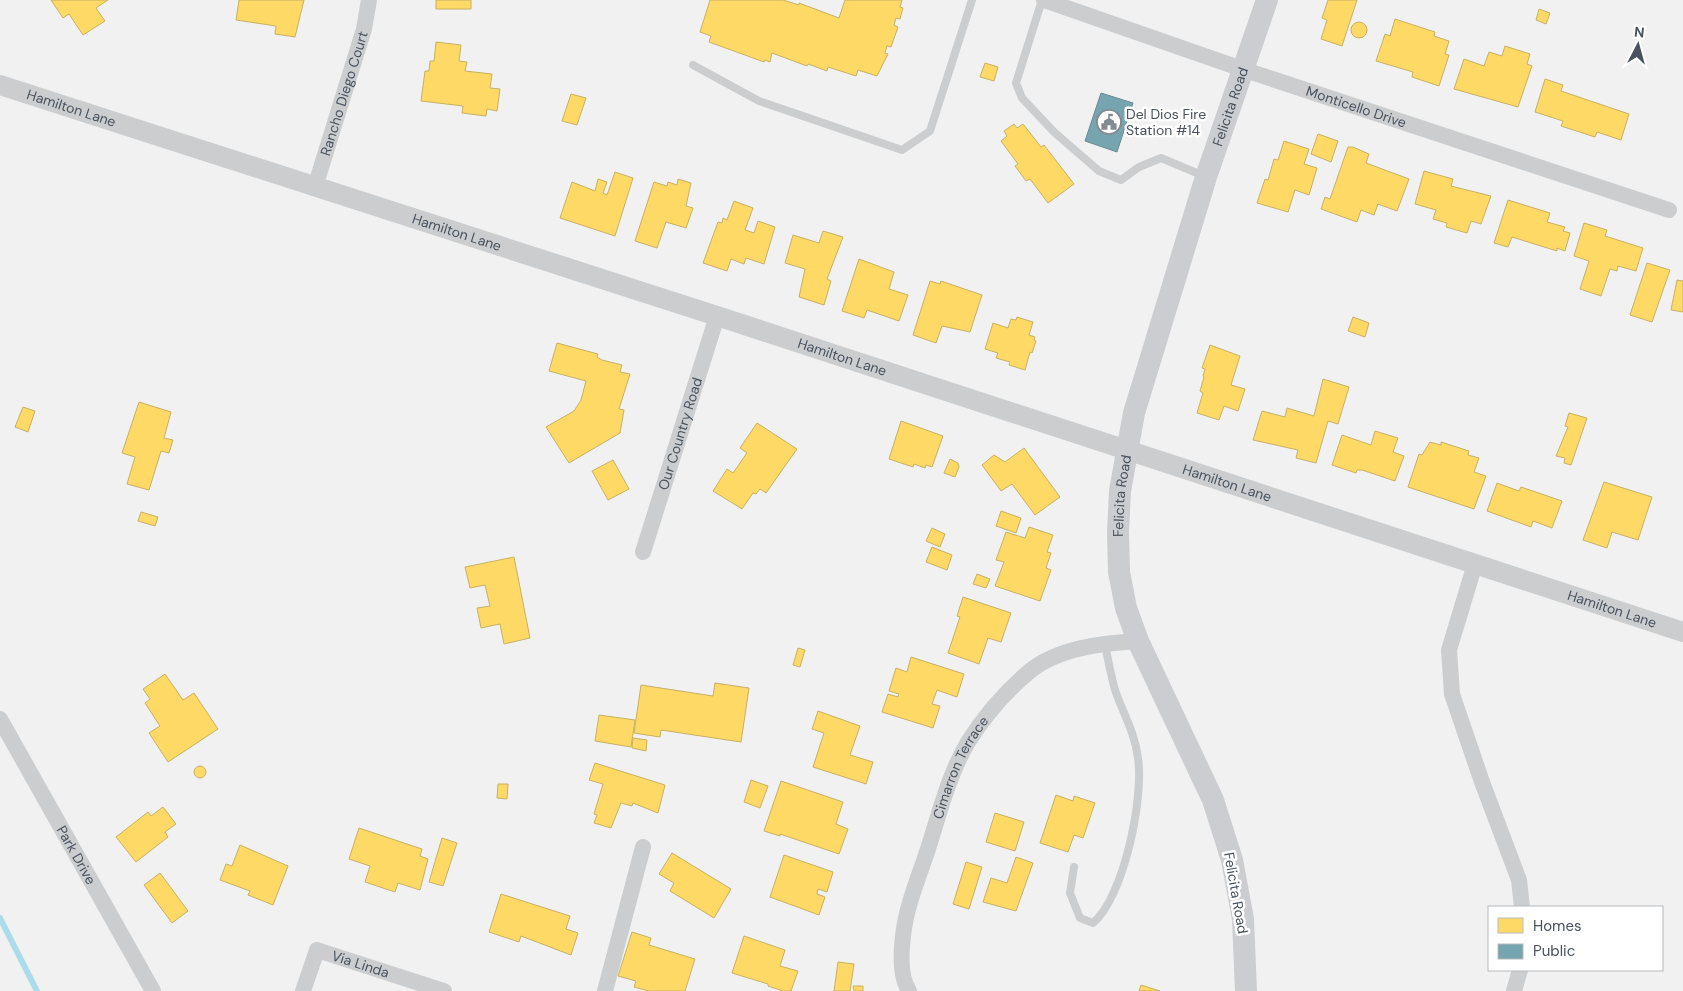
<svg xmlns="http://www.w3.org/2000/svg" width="1683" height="991" viewBox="0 0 1683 991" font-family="'DM Sans',sans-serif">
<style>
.homes{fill:#ffd966;stroke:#c8b063}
.public{fill:#76a5af;stroke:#688c96}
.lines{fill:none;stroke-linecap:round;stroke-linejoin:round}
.stream{stroke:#acdceb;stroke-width:6}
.service{stroke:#cbcdcf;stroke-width:8}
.minor{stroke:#cbcdcf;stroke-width:16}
.tertiary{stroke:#cbcdcf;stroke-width:20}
.secondary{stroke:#cccdd0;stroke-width:22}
.labels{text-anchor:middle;stroke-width:5;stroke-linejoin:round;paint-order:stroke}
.street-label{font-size:14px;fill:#49525d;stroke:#fff}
.poi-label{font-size:14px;fill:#49525d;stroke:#fff;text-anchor:start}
</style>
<rect width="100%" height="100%" fill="#f1f1f1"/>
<path class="homes" d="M51,0H108L96,8L105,21L83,35L69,14L63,18Z
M239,0H304L295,37L275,34L276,26L236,20Z
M436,0H471V9H436Z
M710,0H783L799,5V3L839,18L845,0H902L900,7L903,8L900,19L896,18L894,25L898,27L891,47L887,46L885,53L888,54L877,76L858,70L856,76L828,67L827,71L808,64L807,66L772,53L770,62L765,60L764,62L709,42L711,36L700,32Z
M1328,0H1357L1342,46L1321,39L1327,20L1322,18Z
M1539,9L1550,13L1546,24L1536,20Z
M1395,19L1435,32L1434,36L1449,41L1445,54L1449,55L1439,86L1412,77L1413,72L1376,61L1385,34L1390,36Z
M1351 30a8 8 0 1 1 16 0a8 8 0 1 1-16 0Z
M436,42L461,45L459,61L467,62L465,71L492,74L490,88L500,89L497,111L487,109L486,116L462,113L463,106L421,101L425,71H429L430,61H434Z
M1505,46L1530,54L1527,64L1532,66L1518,107L1454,89L1464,59L1484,66L1489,52L1502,56Z
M985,63L998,67L994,81L980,77Z
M1545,79L1563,85L1561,91L1629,114L1621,140L1597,132L1595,137L1561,126L1563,121L1535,112Z
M571,94L586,98L577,125L562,121Z
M1014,124L1017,128L1023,124L1041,147L1044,145L1074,184L1048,203L1030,179L1026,181L1015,166L1018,164L1001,141L1007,136L1004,131Z
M1318,134L1338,141L1331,162L1311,154Z
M1284,141L1309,149L1304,164L1317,168L1309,195L1295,190L1288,212L1257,203L1265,179L1268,180L1274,159L1278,160Z
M1348,147H1353L1369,154L1366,163L1409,179L1397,211L1378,204L1374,215L1361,210L1357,222L1321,209L1325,197L1330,199Z
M1424,171L1453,179L1451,186L1491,196L1481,224L1471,221L1467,233L1446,227L1447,223L1433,219L1436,210L1415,204Z
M615,172L633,178L615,236L560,218L572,182L595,191L598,179L607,182L603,193L607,195Z
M678,179L691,183L686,206L693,208L686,228L666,222L657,248L635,241L654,182L667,186L668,182L677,185Z
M1508,200L1550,213L1547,222L1565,227L1563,231L1570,233L1565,251L1557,248V251L1512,237L1508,247L1494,243Z
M734,201L753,208L745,230L754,233L758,221L775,227L764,264L746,258L744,264L731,259L727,271L703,263L718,222L722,223L723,218L727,220Z
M1584,223L1607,230L1605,236L1643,248L1636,271L1618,266L1617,271L1610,269L1601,296L1580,289L1589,261L1574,256Z
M823,231L843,237L827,279L831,281L824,305L799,297L805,269L785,263L793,235L819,243Z
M859,259L894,272L889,289L908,295L899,321L867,310L864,318L842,311Z
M1647,263L1670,270L1652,322L1630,315Z
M1677,280L1683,281V312L1671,310Z
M930,281L940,284L941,281L982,295L970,332L942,326L936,343L913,335Z
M1017,317L1033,322L1029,335L1035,337L1034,340L1036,341L1032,353L1030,352L1025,370L1009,365L1010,362L996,358L998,353L985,349L993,323L1008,328L1011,319L1016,320Z
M1353,317L1369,323L1365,337L1348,331Z
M557,343L598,354L597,357L602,360L622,365L620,372L630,374L619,409L624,410L620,433L569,463L546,427L574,411L581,400L586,381L549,371Z
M1210,345L1240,356L1231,385L1245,389L1238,411L1224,406L1219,420L1197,413L1203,393L1200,391L1204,377L1203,376L1205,369L1202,368Z
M1323,379L1349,387L1338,424L1328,421L1316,463L1296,458L1298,450L1253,440L1262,411L1285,417L1287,408L1314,416Z
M139,402L171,412L164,438L173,440L169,453L161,451L149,490L127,484L135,457L122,453Z
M23,407L35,411L28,432L15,427Z
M1569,413L1587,418L1571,465L1564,463L1565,458L1556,456L1568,427L1565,426Z
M901,421L943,436L932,467L926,465L925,468L914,464L913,467L889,459Z
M757,423L797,449L766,493L760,489L756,494L753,493L742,509L713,491L727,469L733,473L747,453L740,448Z
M1375,431L1398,438L1393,452L1404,456L1395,481L1362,470H1357L1356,473L1332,465L1342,435L1371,445Z
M1430,442L1441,445V442L1469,451L1468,455L1479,458L1474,472L1486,476L1474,509L1408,487L1419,454L1422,455Z
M1024,448L1060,497L1035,515L1012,484L1001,491L982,465L994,455L1005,462Z
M950,459L958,463L959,467L955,477L944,473Z
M613,460L629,489L608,500L592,471Z
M1604,482L1652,497L1638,540L1612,532L1607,548L1583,540Z
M1497,483L1519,491L1521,487L1562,501L1552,528L1533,521L1531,527L1487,511Z
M1001,511L1021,518L1016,533L996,526Z
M141,512L158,517L155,526L138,521Z
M1029,527L1053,535L1047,552L1051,553L1046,568L1051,570L1040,601L995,586L1004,562L996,560L1006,532L1025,538Z
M932,528L945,534L940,547L926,541Z
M932,547L952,555L947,570L926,562Z
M514,557L530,638L504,644L500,624L481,628L477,608L490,606L485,585L470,588L465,567Z
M977,574L990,579L986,588L973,584Z
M963,597L1011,613L1001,642L988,638L979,664L948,653L960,617L957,616Z
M798,648L805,650L800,667L793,665Z
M911,657L964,674L957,697L937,690L932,704L940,706L933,728L882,712L888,694L898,697L899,694L889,691L896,668L907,672Z
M165,674L183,700L194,693L218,729L168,762L149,733L160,726L145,703L150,699L143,689Z
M715,683L749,688L741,742L661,730L660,737L634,733L641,685L713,696Z
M818,711L860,726L850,755L873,762L866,784L813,767L824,733L812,729Z
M599,715L635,720L631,747L595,741Z
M633,738L647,740L646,751L632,748Z
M595,763L665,785L658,813L633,803L632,806L621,803L611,828L594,823L597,815L594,814L603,784L589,780Z
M194 772a6 6 0 1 1 12 0a6 6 0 1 1-12 0Z
M751,780L768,786L760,808L744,802Z
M781,781L843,802L836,824L848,829L839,854L780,834V836L764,831Z
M498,784H508L507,799L497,798Z
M1056,795L1073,801L1074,796L1095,803L1083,838L1074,835L1068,852L1040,843Z
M163,807L176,824L165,832L168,837L136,862L116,837L148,812L151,816Z
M995,813L1024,822L1015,851L986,842Z
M359,828L422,849L420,856L428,859L420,890L398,883L395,892L365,882L370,866L349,859Z
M442,838L457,843L443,886L429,882Z
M240,845L288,866L273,905L248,895L250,891L220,880L226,864L232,866Z
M672,853L731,889L714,918L670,891L674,883L659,874Z
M784,855L833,872L827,892L818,889L817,894L825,897L819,915L770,897Z
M1016,857L1033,863L1016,911L983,902L991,878L1007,883Z
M966,862L982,867L969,909L953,904Z
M160,873L188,911L172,923L144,885Z
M501,894L570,916L566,929L578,933L571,955L521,936L519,942L489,932Z
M632,932L651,938L649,945L695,959L685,991H649L634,987L636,981L618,976Z
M744,936L785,950L780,966L798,971L791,991H783L768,986V984L732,973Z
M838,962L854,964L850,991H834Z
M1141,985L1160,991H1139Z
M853,986H863V991H854Z"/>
<path class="public" d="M1101,93L1133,103L1117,152L1085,141Z"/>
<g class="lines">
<path class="stream" d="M0,918L37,991"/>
<path class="service" d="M1042,0L1016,83L1022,98L1054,132L1099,171L1121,180L1139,167L1161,158L1204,176
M693,65L759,101L902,150L930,131L972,0
M1074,867L1070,893L1080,918L1093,923C1124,897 1144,798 1138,758C1135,733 1123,713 1115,690C1111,675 1108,660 1105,645"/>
<g class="minor">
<path id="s1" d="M1044,0L1245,70L1669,210"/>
<path id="s2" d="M315,187L364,29L369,0"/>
<path id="s3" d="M643,552L717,316"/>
<path d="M1475,564L1449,650L1452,694L1482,782L1519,880L1522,907"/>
<path id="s4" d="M0,719L153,991"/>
<path id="s5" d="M303,991L317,950L444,991"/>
<path d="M605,991L643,847"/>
<path id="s6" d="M909,991C900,977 901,952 903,936C906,907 918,879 927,852C939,815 948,776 968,742C984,717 1007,690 1030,671C1058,648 1103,643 1138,641"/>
<path d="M1514,991L1520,970"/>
</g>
<path class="tertiary" id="s7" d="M0,85L717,316L1683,632"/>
<path class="secondary" id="s8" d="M1246,991L1243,919L1232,860L1213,800L1138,641L1126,608L1119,572L1118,532L1120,491L1134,413L1206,177L1267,0"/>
</g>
<defs>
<symbol id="civic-ring" viewBox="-11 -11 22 22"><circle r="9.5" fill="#fff" stroke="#848a91" stroke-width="1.5"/><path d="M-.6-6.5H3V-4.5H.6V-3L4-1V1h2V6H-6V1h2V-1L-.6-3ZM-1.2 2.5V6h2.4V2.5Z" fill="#848a91"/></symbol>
</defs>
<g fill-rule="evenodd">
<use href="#civic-ring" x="1095" y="108" width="28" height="28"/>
</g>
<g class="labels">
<g class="street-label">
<text dy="5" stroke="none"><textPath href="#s2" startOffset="98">Rancho Diego Court</textPath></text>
<text dy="5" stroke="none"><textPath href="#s1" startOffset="330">Monticello Drive</textPath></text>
<text dy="5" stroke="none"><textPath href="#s7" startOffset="75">Hamilton Lane</textPath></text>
<text dy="5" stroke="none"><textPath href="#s8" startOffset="924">Felicita Road</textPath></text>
<text dy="5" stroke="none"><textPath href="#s7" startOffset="480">Hamilton Lane</textPath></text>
<text dy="5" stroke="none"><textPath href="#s7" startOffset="885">Hamilton Lane</textPath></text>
<text dy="5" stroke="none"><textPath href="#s3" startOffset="124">Our Country Road</textPath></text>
<text dy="5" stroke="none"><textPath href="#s7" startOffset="1290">Hamilton Lane</textPath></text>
<text dy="5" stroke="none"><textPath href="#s8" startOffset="519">Felicita Road</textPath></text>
<text dy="5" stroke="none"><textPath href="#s7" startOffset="1695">Hamilton Lane</textPath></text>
<text dy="5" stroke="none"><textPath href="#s6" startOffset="235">Cimarron Terrace</textPath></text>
<text dy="5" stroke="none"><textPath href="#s4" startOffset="156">Park Drive</textPath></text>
<text transform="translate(1236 893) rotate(80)" y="5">Felicita Road</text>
<text dy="5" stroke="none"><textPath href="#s5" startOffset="89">Via Linda</textPath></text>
</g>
<g class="poi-label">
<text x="1126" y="119">Del Dios Fire<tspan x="1126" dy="16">Station #14</tspan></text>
</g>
</g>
<rect x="1488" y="906" width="175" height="65" fill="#ffffff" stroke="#b6babe"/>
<rect x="1498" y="918" width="25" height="15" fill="#ffd966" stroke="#b6babe"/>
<text x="1533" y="931" font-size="15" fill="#49525d">Homes</text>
<rect x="1498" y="944" width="25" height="15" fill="#76a5af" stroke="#b6babe"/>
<text x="1533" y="956" font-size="15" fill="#49525d">Public</text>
<g transform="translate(1638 45) rotate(6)" stroke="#ffffff" stroke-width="4" paint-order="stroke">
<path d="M0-4L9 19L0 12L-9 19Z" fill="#49525d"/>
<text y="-8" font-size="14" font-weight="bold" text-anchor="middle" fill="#49525d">N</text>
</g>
</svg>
